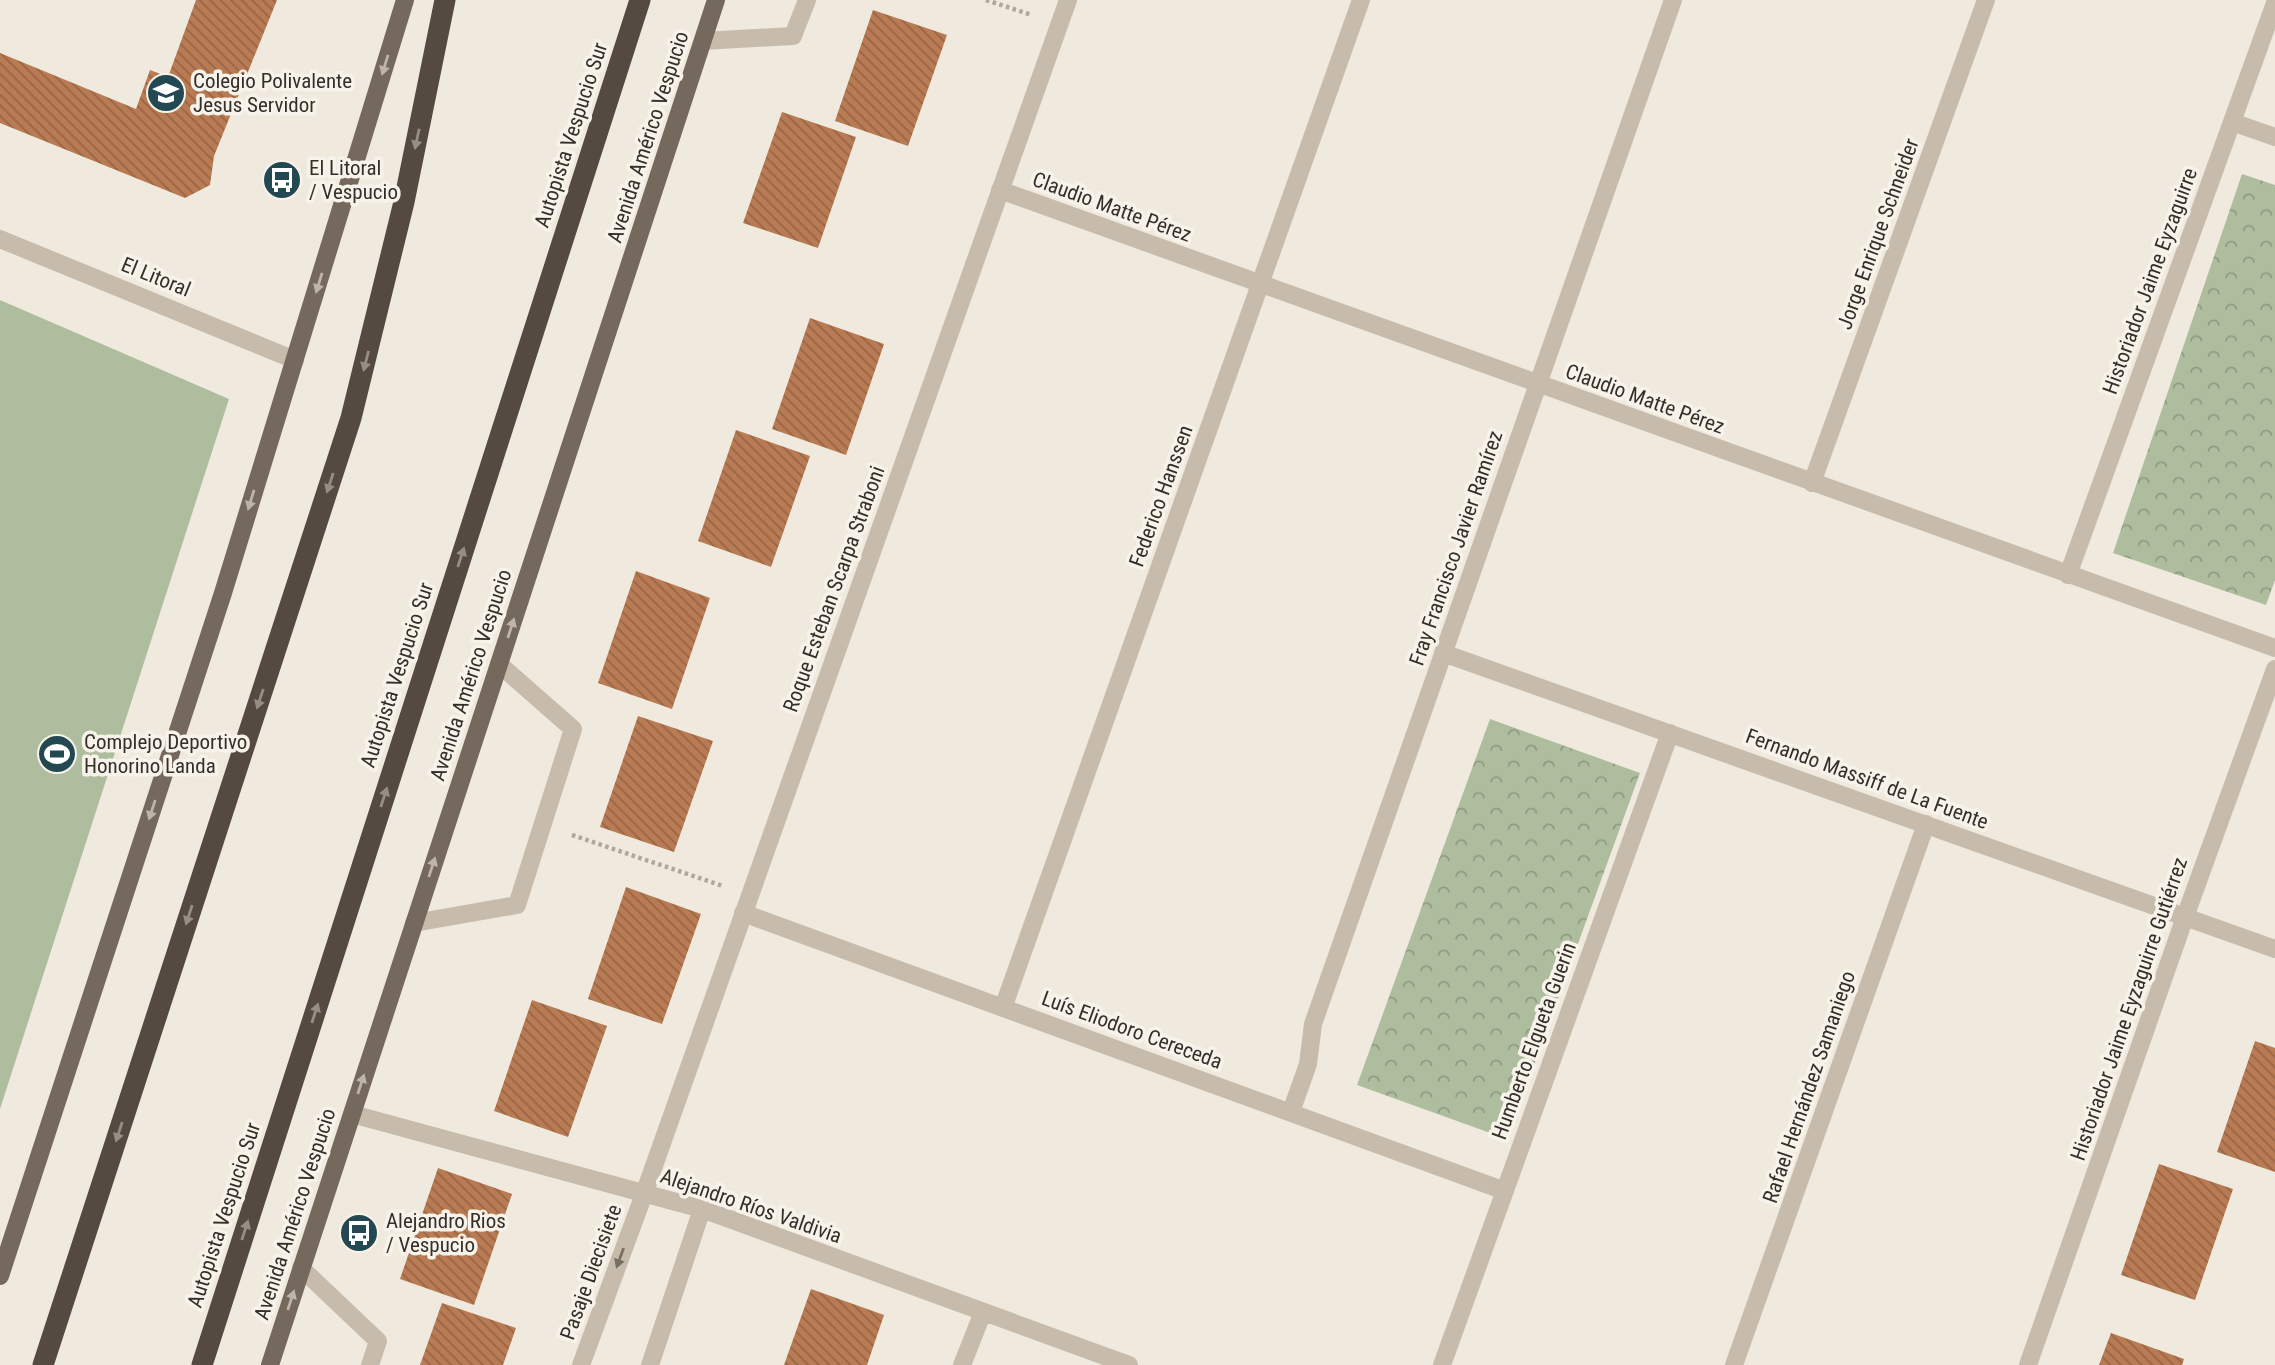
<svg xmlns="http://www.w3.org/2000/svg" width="2275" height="1365" viewBox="0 0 2275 1365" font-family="'Roboto Condensed',sans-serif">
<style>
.grass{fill:#afbd9f}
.park{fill:url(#park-crowns)}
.building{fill:url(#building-back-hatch)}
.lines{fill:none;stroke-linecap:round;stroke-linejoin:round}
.path{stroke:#b2a695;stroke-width:4.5;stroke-dasharray:3.5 3.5;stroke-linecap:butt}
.lane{stroke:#c7bcab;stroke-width:18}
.street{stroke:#c7bcab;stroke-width:18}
.primary{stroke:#75685c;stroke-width:18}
.highway{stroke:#554a41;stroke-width:21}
.oneway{fill:#bdb4aa}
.oneway2{fill:#968e85}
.oneway3{fill:#776e64}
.labels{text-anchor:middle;stroke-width:7;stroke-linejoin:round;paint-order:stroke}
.poi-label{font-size:21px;fill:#352f29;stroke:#f8f3ea;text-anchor:start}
.street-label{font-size:21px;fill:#352f29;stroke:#f8f3ea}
</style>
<defs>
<pattern id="park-crowns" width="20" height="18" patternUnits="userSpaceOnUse" patternTransform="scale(1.75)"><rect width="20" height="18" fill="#afbd9f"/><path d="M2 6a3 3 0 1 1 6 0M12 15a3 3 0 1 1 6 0" fill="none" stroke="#8f9a82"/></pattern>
<pattern id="building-back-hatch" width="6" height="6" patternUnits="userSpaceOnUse" patternTransform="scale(1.75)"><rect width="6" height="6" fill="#b97b53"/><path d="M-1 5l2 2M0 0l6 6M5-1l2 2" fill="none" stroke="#976545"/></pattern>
</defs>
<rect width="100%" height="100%" fill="#f0eade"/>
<path class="grass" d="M0,300L229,399L0,1109Z"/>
<path class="park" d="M2242,174L2275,185V580L2266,605L2113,553Z
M1490,719L1640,773L1507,1139L1357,1085Z"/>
<path class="building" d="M196,0H277L214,156L210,185L185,198L0,123V53L136,109L150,70L168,77Z
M873,10L947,35L908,146L835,121Z
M782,112L856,137L818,248L743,223Z
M810,318L884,344L846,455L772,429Z
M736,430L810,456L771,567L698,541Z
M636,571L710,598L672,709L598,683Z
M638,716L713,741L674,852L600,827Z
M626,887L701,914L662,1024L588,999Z
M532,1000L607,1026L568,1137L494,1111Z
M2255,1041L2275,1048V1172L2217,1152Z
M2159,1164L2233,1189L2195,1300L2121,1275Z
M438,1168L512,1194L474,1305L400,1279Z
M811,1289L884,1315L867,1365H784Z
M442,1303L516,1328L503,1365H420Z
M2111,1333L2184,1359L2182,1365H2099Z"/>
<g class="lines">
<path class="path" d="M986,0L1032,15
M572,835L723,886"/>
<path class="lane" d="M703,41L793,36L807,0
M414,923L517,905L573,729L499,664
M301,1268L378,1341L370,1365"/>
<path class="street" d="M2232,122L2275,137
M1000,190L2275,648
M0,239L295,360
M1812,483L1986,0
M2068,575L2275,3
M1443,653L2275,949
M743,913L1505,1191
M1003,1008L1361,0
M1291,1112L1308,1064L1313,1024L1673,0
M352,1114L702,1209L1129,1365
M581,1365L644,1194L1068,0
M650,1365L702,1209
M962,1365L983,1312
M1442,1365L1670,733
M1734,1365L1926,824
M2028,1365L2185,917L2275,669"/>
<path class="primary" d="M0,1276L223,593L405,0
M270,1365L716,0"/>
<path class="highway" d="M43,1365L351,418L404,202L445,0
M202,1365L640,0"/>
</g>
<defs><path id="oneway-solid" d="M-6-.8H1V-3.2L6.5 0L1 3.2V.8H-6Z" transform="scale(1.75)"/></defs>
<g class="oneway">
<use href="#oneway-solid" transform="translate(385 65) rotate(107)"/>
<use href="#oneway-solid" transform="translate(319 283) rotate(107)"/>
<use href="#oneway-solid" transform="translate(251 500) rotate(107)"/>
<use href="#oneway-solid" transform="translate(511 628) rotate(-72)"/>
<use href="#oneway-solid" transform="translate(152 810) rotate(108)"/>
<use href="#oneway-solid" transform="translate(432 867) rotate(-72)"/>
<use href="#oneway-solid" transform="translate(361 1084) rotate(-72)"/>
<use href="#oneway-solid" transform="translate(291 1300) rotate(-72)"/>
</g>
<g class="oneway2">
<use href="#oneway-solid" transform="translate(417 139) rotate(102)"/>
<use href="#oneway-solid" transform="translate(366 361) rotate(104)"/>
<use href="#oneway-solid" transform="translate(330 483) rotate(108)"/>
<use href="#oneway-solid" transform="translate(461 557) rotate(-72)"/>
<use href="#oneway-solid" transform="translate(260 699) rotate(108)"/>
<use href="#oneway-solid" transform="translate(384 797) rotate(-72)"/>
<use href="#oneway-solid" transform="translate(189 915) rotate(108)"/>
<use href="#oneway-solid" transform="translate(315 1013) rotate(-72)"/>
<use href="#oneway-solid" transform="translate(119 1132) rotate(108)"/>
<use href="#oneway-solid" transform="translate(245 1230) rotate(-72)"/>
</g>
<use class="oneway3" href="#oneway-solid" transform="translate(620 1258) rotate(110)"/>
<defs>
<symbol id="school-disc" viewBox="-11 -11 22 22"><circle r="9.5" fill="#234852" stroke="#f8f3ea"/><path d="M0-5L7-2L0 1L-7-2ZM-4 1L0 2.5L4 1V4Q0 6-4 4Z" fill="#fff"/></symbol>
<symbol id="bus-disc" viewBox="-11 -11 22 22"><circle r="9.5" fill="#234852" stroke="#f8f3ea"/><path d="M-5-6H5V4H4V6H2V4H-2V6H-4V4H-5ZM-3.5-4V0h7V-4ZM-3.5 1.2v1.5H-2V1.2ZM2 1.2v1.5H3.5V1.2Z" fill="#fff"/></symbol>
<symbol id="stadium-disc" viewBox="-11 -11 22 22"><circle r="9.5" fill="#234852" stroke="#f8f3ea"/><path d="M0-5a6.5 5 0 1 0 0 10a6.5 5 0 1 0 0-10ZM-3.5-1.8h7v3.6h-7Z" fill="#fff"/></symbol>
</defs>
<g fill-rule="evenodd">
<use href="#school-disc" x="144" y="71" width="44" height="44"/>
<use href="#bus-disc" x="260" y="158" width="44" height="44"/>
<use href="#stadium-disc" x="35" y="732" width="44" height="44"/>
<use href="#bus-disc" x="337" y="1211" width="44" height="44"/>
</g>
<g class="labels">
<g class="poi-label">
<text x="193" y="88">Colegio Polivalente<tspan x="193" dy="24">Jesus Servidor</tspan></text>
<text x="309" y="175">El Litoral<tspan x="309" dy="24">/ Vespucio</tspan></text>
<text x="84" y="749">Complejo Deportivo<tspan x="84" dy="24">Honorino Landa</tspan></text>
<text x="386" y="1228">Alejandro Rios<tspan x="386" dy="24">/ Vespucio</tspan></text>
</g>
<g class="street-label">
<text transform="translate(571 135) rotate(-72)" y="7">Autopista Vespucio Sur</text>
<text transform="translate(648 137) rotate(-72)" y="7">Avenida Américo Vespucio</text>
<text transform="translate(1112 207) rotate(20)" y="7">Claudio Matte Pérez</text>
<text transform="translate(1878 234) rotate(-70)" y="7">Jorge Enrique Schneider</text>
<text transform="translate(156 277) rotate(22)" y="7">El Litoral</text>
<text transform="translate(2150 281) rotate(-70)" y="7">Historiador Jaime Eyzaguirre</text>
<text transform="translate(1645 399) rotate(20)" y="7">Claudio Matte Pérez</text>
<text transform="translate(1161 496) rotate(-70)" y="7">Federico Hanssen</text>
<text transform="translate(1456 548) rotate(-71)" y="7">Fray Francisco Javier Ramírez</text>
<text transform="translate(834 589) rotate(-70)" y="7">Roque Esteban Scarpa Straboni</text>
<text transform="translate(397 675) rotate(-72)" y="7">Autopista Vespucio Sur</text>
<text transform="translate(471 675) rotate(-72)" y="7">Avenida Américo Vespucio</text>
<text transform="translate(1867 779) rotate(20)" y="7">Fernando Massiff de La Fuente</text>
<text transform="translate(2129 1009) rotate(-71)" y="7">Historiador Jaime Eyzaguirre Gutiérrez</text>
<text transform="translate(1132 1030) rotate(20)" y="7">Luís Eliodoro Cereceda</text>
<text transform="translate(1534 1041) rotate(-70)" y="7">Humberto Elgueta Guerin</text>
<text transform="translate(1809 1087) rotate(-71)" y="7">Rafael Hernández Samaniego</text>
<text transform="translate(751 1206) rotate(19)" y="7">Alejandro Ríos Valdivia</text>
<text transform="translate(295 1214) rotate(-72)" y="7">Avenida Américo Vespucio</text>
<text transform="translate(224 1215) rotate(-72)" y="7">Autopista Vespucio Sur</text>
<text transform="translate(591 1272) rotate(-70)" y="7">Pasaje Diecisiete</text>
</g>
</g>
</svg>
